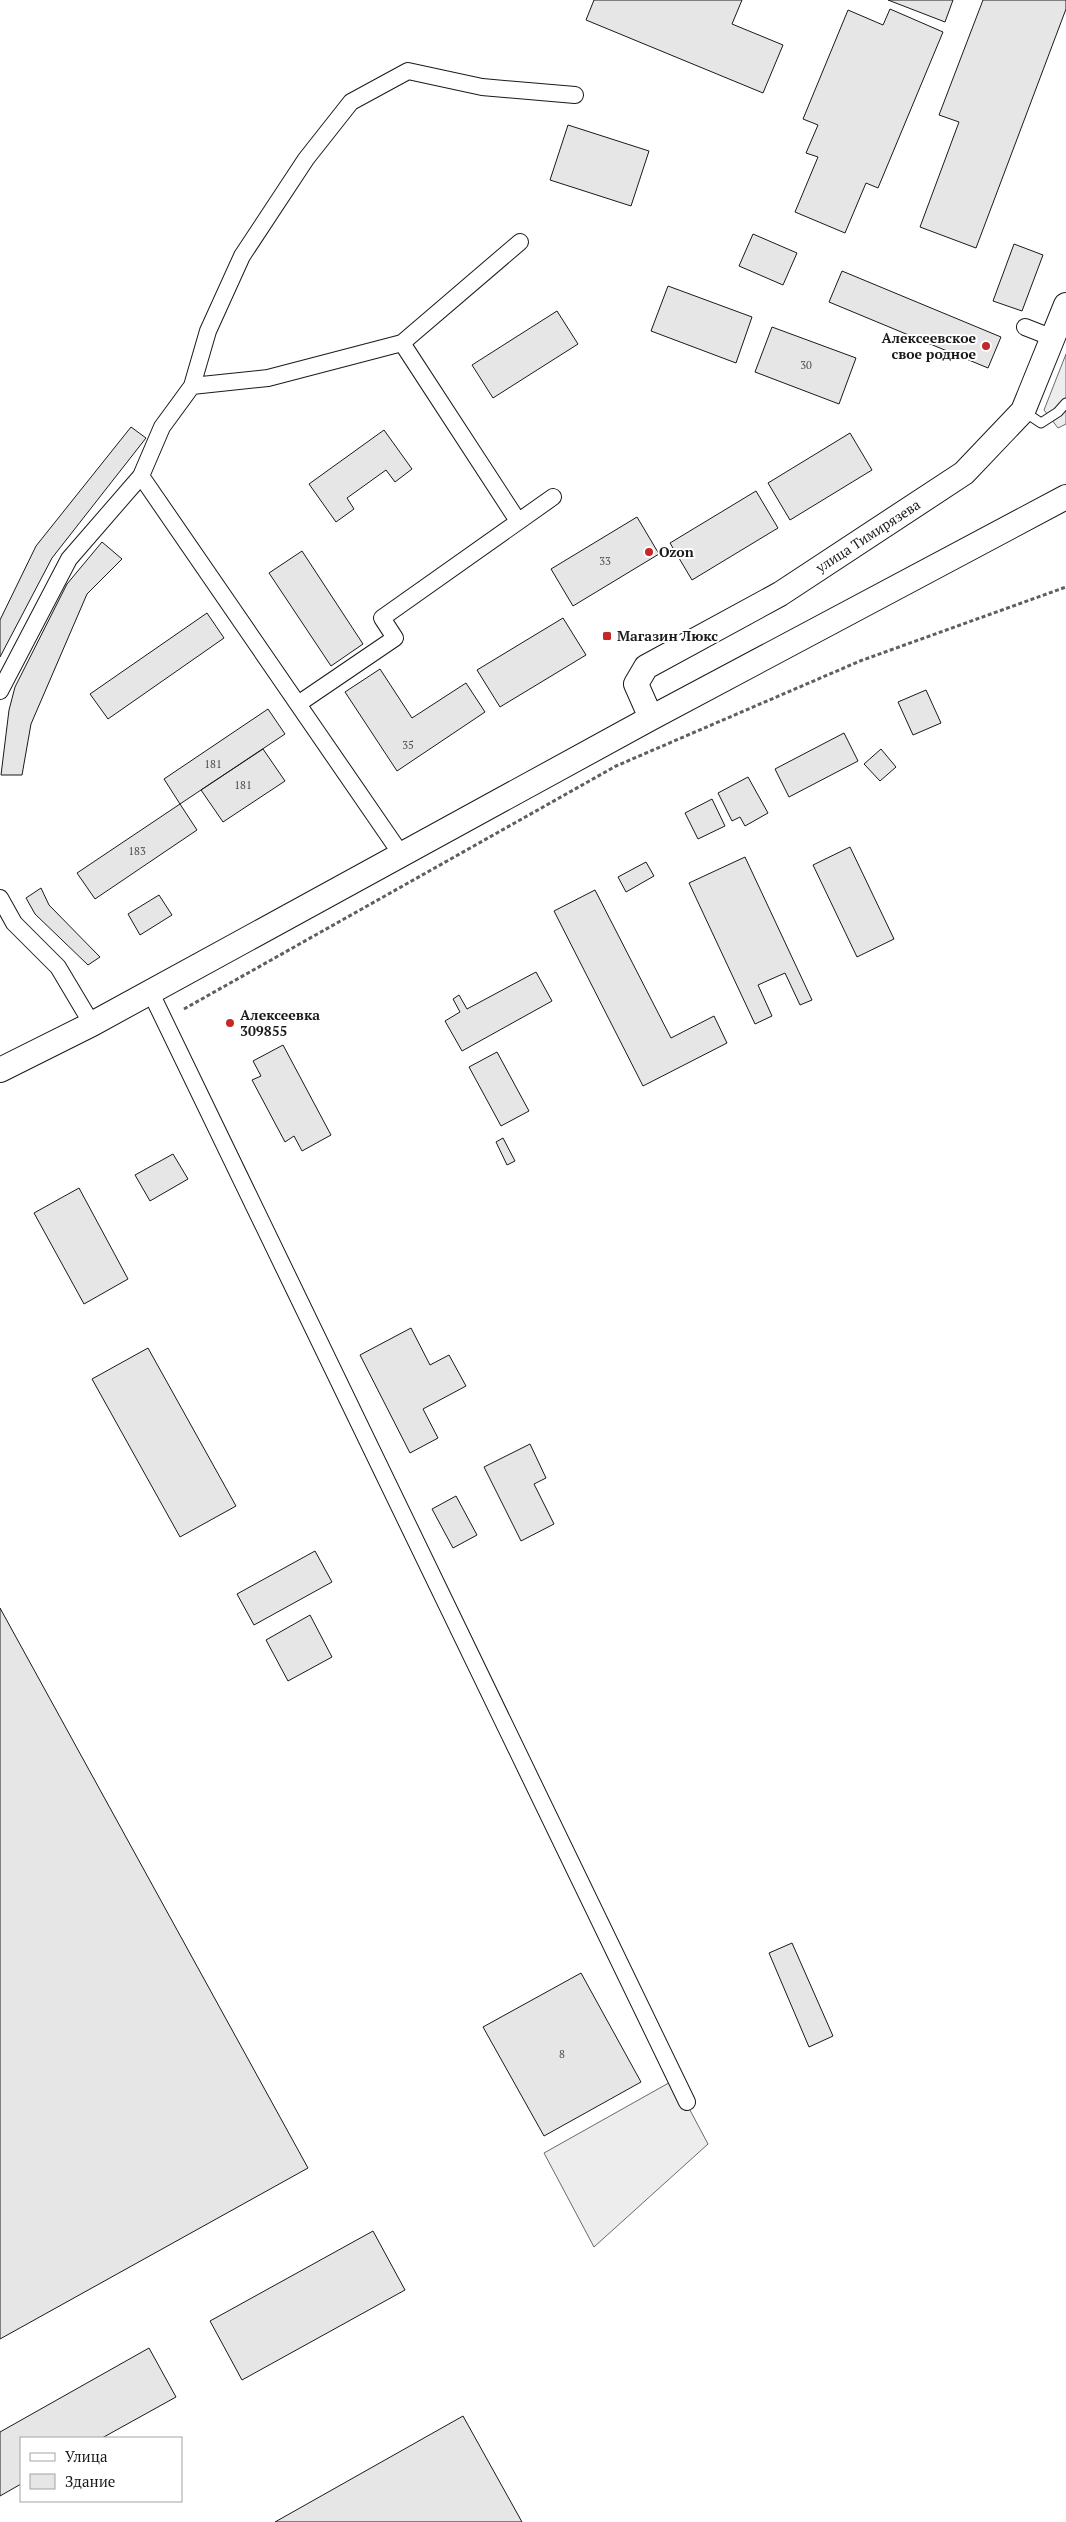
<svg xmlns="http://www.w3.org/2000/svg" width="1066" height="2522" viewBox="0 0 1066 2522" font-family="'PT Serif',serif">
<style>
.parking{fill:#ededed;stroke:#6a6a6a}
.building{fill:#e6e6e6;stroke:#1a1a1a}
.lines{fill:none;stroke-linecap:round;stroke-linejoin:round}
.service-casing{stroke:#1a1a1a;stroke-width:11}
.minor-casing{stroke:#1a1a1a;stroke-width:18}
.secondary-casing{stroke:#1a1a1a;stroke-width:26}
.path{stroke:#5f5f5f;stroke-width:3;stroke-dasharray:4 2.5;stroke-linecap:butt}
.service{stroke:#fff;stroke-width:9}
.minor{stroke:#fff;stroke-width:16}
.secondary{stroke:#fff;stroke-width:24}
.poi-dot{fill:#c62828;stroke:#fff;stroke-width:2}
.labels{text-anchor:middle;stroke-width:4;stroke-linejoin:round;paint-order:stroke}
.number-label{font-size:11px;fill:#4d4d4d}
.poi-label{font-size:14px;font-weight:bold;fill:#1a1a1a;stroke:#fff;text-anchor:start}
.street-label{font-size:14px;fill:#1a1a1a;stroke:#fff}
</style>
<rect width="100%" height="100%" fill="#fff"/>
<path class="parking" d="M1066,354V424L1058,428L1044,410Z
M674,2080L708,2144L594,2247L544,2153Z"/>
<path class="building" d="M594,0H742L732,24L783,45L763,93L586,20Z
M888,0H953L945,22Z
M983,0H1066V9L976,248L920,227L959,122L939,115Z
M890,9L943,32L878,188L866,183L845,233L795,212L818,157L806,153L818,125L803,119L848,10L883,25Z
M568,125L649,151L631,206L550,180Z
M753,234L797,253L783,285L739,266Z
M1014,244L1043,255L1022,311L993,301Z
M842,271L1001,337L988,368L829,302Z
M668,286L752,317L736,363L651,331Z
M557,311L578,344L493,398L472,365Z
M772,327L856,358L839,404L755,372Z
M131,427L146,438L52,558L0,657V620L36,546Z
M384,430L412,469L395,482L386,470L347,498L354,509L336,522L309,484Z
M850,433L872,470L790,520L768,483Z
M756,491L778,528L692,580L670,543Z
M637,517L659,554L573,606L551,569Z
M102,542L122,559L87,594L31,724L22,775H1L9,710L15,687L67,584Z
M302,551L363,644L331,666L269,573Z
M207,613L224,638L108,719L90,694Z
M563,618L586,655L500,707L477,670Z
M380,669L412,718L466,683L485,712L397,771L345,692Z
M926,690L941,723L913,735L898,702Z
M268,709L285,734L180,804L164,779Z
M844,733L858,761L789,797L775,769Z
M263,749L285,781L223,822L201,790Z
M881,749L896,767L880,781L864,764Z
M748,777L768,813L745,826L740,817L732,821L718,793Z
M712,799L725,826L698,839L685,813Z
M180,804L197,830L95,899L77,873Z
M850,847L894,939L857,957L813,865Z
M745,857L812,1000L800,1005L785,973L758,985L772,1016L755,1024L689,883Z
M646,862L654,876L626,892L618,877Z
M41,888L49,905L100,957L88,965L35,914L26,898Z
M595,890L671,1038L714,1016L727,1043L643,1086L554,911Z
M159,895L172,915L140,935L128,914Z
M536,972L552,1001L462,1051L445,1021L460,1012L453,999L459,995L467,1009Z
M283,1045L331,1135L302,1151L294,1136L285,1142L252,1080L261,1076L253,1061Z
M497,1052L529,1111L501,1126L469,1067Z
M503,1138L515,1161L507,1165L496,1142Z
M173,1154L188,1179L150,1201L135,1175Z
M79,1188L128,1279L84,1304L34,1213Z
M411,1328L430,1365L449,1355L466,1386L423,1409L438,1438L410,1453L360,1355Z
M148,1348L236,1506L180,1537L92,1379Z
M530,1444L546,1478L534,1484L554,1524L521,1541L484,1467Z
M456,1496L477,1535L453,1548L432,1509Z
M315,1551L332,1582L254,1625L237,1594Z
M0,1608L308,2168L0,2339Z
M310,1615L332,1657L288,1681L266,1640Z
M792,1943L833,2036L809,2047L769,1953Z
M581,1973L641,2082L544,2136L483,2027Z
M373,2231L405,2290L242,2380L210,2321Z
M149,2348L176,2397L102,2438H21V2484L0,2496V2432Z
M463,2416L522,2522H275Z"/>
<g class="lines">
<defs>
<path id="service" d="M1023,411L1041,423L1058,412L1066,403"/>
<path id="minor" d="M1025,327L1053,338
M402,343L518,521
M192,386L268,378L402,343L520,242
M141,476L401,854
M0,691L69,559L141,476L162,427L192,386L208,331L242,256L306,159L351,102L408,71L482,87L575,95
M298,704L395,638L382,618L553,497
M0,898L14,923L58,967L92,1024
M150,991L687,2102"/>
<path id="secondary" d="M651,718L636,684L646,667L780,594L964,473L1023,411L1066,305
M0,1070L92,1024L651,718L1066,497"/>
</defs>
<use href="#service" class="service-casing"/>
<use href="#minor" class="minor-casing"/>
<use href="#secondary" class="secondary-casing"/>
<path class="path" d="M184,1009L616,766L860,661L1066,587"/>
<use href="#service" class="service"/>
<use href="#minor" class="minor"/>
<use href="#secondary" class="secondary"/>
</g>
<g class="poi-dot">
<circle cx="986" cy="346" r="5"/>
<circle cx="649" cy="552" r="5"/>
<rect x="602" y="631" width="10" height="10" rx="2.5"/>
<circle cx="230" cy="1023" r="5"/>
</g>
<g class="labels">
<g class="number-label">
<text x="806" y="369">30</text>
<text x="605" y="565">33</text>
<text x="408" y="749">35</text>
<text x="213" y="768">181</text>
<text x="243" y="789">181</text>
<text x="137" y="855">183</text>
<text x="562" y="2058">8</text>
</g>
<g class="poi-label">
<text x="976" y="343" text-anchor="end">Алексеевское<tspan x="976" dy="16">свое родное</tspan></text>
<text x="659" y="557">Ozon</text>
<text x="617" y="641">Магазин Люкс</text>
<text x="240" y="1020">Алексеевка<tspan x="240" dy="16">309855</tspan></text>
</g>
<g class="street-label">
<text transform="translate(868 536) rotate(-33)" y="5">улица Тимирязева</text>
</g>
</g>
<rect x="20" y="2437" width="162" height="65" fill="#ffffff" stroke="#a3a3a3"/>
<rect x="30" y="2453" width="25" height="8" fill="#ffffff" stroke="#a3a3a3"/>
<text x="65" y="2462" font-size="15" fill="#1a1a1a">Улица</text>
<rect x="30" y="2474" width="25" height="15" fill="#e6e6e6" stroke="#a3a3a3"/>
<text x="65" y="2487" font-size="15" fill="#1a1a1a">Здание</text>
</svg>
